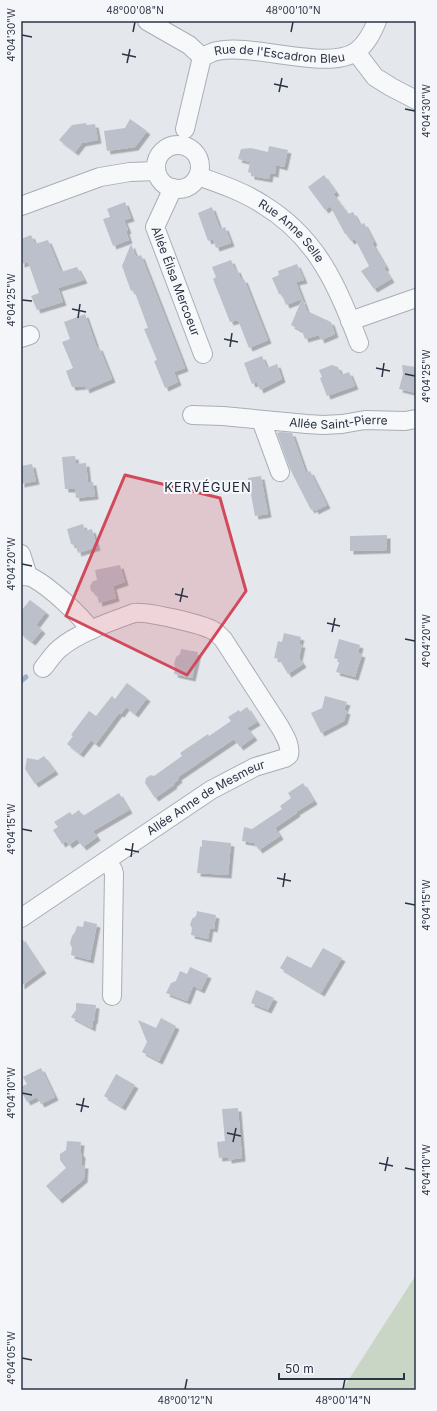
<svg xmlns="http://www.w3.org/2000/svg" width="437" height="1411" viewBox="0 0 437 1411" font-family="Inter,sans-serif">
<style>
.green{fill:#c9d6c5}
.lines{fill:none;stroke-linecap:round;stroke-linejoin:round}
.stream{stroke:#9fb4cc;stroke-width:5}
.building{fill:#bbc0ca;filter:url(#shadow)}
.minor-casing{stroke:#a9aeb7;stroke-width:20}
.minor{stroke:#f7f8fa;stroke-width:18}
.marked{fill:#d1495b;fill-opacity:0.2;stroke:#d1495b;stroke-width:3;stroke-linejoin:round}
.ticks{fill:none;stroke:#2b3445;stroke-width:1.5}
.labels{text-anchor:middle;stroke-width:4;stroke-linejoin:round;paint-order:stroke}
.street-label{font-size:12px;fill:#2b3445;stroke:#f4f6f9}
.neighbourhood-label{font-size:13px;letter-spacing:1px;fill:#1d2536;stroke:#f4f6f9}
.neatline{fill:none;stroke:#2b3445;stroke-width:1.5}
.ticks-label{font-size:10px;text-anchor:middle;fill:#2b3445}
</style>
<defs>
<filter id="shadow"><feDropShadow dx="3.5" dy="3.5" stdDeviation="0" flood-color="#0004"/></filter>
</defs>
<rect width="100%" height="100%" fill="#e4e7ec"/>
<path class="green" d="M416,1275V1390H342Z"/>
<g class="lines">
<path class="stream" d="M21,681L26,677"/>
</g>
<path class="building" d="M130,119L147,131L135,147L107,151L104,131L125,128Z
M86,123L87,125L95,124L98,140L82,143L75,152L59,140L72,125Z
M269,146L288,150L284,167L276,165L275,174L270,173L269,179L251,176V173L248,172L250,162L238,159L241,149L251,148L268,152Z
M324,175L336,192L333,194L348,214L353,212L360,225L364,223L374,242L372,243L386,267L384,268L391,279L374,289L361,271L369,266L355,239L351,241L346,234H345L330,206L325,210L308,187Z
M125,202L131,218L124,220L128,230L126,231L129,240L113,246L103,219L110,217L107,209Z
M212,207L220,229L225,227L231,243L216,248L213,239L208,241L198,213Z
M31,235L35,244L48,240L61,272L77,267L84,280L58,288L63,302L37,310L31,296L39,293L28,262L21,264V239Z
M131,244L136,257L141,255L185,368L174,372L178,382L165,388L154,361L157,360L144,329L148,328L134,290L131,291L122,266Z
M231,260L235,270L237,269L241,280L244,279L268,340L249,348L238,320L230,322L213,279L216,277L212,267Z
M297,264L304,280L296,282L307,311L331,322L335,334L321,340L319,335L305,339L302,331L291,325L302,299L286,305L282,295L279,294L272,278L279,275L278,271Z
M85,314L97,348L99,347L112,379L86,390L85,386L72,387L66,371L73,368L62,342L70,339L64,322Z
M262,356L267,368L277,364L282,379L260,390L257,382L252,384L244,363Z
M332,365L338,367L341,375L349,372L355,386L327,396L320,378L322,377L319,370Z
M402,365L416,367V393L399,389L403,374Z
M281,432L292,433L306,473L310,471L327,505L315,511L314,508L311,510L290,469L277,433Z
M75,456L76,464L86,463L88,482H93L95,496L76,498L75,489H65L62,457Z
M32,464L36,481L21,484V466Z
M261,476L268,514L255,516L248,478Z
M83,524L85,531L92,529L97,547L78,553L76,546L71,544L67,529Z
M387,535V550L350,551V536Z
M120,565L125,582L113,586L116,598L99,603L97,595L91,591L90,586L93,581L97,580L95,570Z
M30,600L46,612L36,625L42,630L32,642L21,634V611Z
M284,633L301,637L299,644H302L299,658L303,664L288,674L279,659L274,658L278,641L282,642Z
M339,639L360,645L358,653L362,654L355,677L336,672L340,660L334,658Z
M181,649L198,652L192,678L174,674L175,667L174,664L176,657L180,654Z
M127,683L147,698L135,714L126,707L121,714L119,713L96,744L91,740L80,754L67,744L73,736L71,735L89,711L96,716L112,696L115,699Z
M325,696L347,702L344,710L347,711L344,721L321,733L311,713L322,708Z
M247,707L257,722L247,728L254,737L240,747L234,739L178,777L179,779L173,784L174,785L155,798L145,783L146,778L151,775L154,776L182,756L180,753L208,734L209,736L231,721L228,717L239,710L240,712Z
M44,756L55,771L35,784L25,769L27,758L38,760Z
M303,783L314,801L296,812L297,813L275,828L280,836L259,850L254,843L242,841L244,827L252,829L282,809L280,806L291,798L288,793Z
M119,793L129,810L93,831L97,837L83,847L77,839L69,845L66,841L62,844L53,830L58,827L54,822L70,812L72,815L79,810L83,816Z
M202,840L231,843L228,875L197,873L200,847L202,846Z
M197,911L216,915L214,929L210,928L208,939L191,935L192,928L190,925L192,919L196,916Z
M84,921L97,924L90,960L71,955L72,948L70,943L72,936L75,932L77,926L83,927Z
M21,937L43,970L21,986Z
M323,948L342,958L321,993L280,968L287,956L311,968Z
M190,967L208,975L201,990L193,986L187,1001L166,993L171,983L176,981L180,971L187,974Z
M256,990L274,998L268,1010L251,1003Z
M76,1003L96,1005L94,1021L93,1020L92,1028L71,1017L76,1010Z
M161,1018L176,1026L159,1061L142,1052L147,1042L138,1020L156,1028Z
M41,1068L55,1097L41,1104L37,1097L27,1102L21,1091V1087L27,1084L23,1077Z
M116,1074L135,1085L122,1107L104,1096Z
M238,1108L242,1158L228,1160V1157L219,1158L217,1142L225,1141L222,1109Z
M67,1141L81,1142L80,1152L82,1155L81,1165H85L84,1179L59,1200L46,1186L66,1168L60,1160V1154L66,1150Z"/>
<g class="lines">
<defs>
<g id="minor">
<path d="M147,21L189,45L202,57"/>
<path d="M356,52L375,77L391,87L416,100"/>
<path id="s1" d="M185,129L202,57C207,55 212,52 217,51C254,43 329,72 357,51C367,43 372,33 377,21"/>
<circle cx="178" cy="167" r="22"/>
<path id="s2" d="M198,176C220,184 242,191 262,204C317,237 337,285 359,343"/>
<path id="s3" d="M173,188L155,227L203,354"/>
<path d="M21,206L100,177L130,172L156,171"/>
<path d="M350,321L416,298"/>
<path d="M21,338L30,335"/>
<path id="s4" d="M192,415L223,416L307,424L323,425L342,424L365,420L405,421L416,419"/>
<path d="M261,420L280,472"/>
<path d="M21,554L28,576"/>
<path d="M21,576C25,576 29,576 33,578C51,588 79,614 91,630"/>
<path d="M107,861L113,870L114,874L112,996"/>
<path id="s5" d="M21,918L211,790L255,767L285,758L289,755C291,745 285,736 280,727L223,639C220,636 217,633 214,631C203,624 146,611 134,613C112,621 77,633 59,649C53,654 49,661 43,668"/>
</g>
</defs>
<use href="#minor" class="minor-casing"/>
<use href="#minor" class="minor"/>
</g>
<path class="marked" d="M125,475L220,498L246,591L187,675L66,616Z"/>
<path class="ticks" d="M133,32L135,22M291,32L293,22M22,35L32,37M122,54L136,57M127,63L130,49M274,84L288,87M279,92L282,78M405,109L415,111M22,300L32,301M72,309L86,312M78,318L80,304M224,339L238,342M230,347L232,333M376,368L390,371M405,374L415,376M382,377L384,363M22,564L32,566M175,594L188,597M180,602L183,588M327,623L340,626M332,632L335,618M405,639L415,641M22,829L32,831M125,849L139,852M131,857L133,843M277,878L291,881M283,887L285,873M405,903L415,905M22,1093L32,1095M76,1104L89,1107M81,1112L84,1098M227,1133L241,1136M233,1142L236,1128M379,1163L393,1166M405,1168L415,1170M385,1171L388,1157M22,1358L32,1360M185,1389L187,1379M343,1389L345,1379"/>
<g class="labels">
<g class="street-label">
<text dy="4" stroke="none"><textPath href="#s1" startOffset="153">Rue de l'Escadron Bleu</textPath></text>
<text dy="4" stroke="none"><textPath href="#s2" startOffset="110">Rue Anne Selle</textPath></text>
<text dy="4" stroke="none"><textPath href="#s3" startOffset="101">Allée Élisa Mercoeur</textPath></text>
<text dy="4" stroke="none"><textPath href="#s4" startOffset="147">Allée Saint-Pierre</textPath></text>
<text dy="4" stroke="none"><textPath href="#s5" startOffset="221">Allée Anne de Mesmeur</textPath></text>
</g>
<g class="neighbourhood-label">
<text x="208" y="492">KERVÉGUEN</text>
</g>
</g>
<rect width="437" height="1411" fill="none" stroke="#f4f6f9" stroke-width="44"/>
<path d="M279 1373v6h125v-6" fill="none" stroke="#2b3445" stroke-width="2"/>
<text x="285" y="1373" font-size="12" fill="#2b3445" stroke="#f4f6f9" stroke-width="3" paint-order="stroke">50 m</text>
<rect x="22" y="22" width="393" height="1367" class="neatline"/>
<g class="ticks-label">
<text x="135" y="14">48°00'08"N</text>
<text x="293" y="14">48°00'10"N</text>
<text transform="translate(11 35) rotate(-90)" y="4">4°04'30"W</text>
<text transform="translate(426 111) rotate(-90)" y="4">4°04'30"W</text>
<text transform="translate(11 300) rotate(-90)" y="4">4°04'25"W</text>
<text transform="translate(426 376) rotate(-90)" y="4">4°04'25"W</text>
<text transform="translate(11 564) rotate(-90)" y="4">4°04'20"W</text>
<text transform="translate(426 641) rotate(-90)" y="4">4°04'20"W</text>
<text transform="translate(11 829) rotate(-90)" y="4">4°04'15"W</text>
<text transform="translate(426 905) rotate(-90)" y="4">4°04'15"W</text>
<text transform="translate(11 1093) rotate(-90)" y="4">4°04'10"W</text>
<text transform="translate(426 1170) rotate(-90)" y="4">4°04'10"W</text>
<text transform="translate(11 1358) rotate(-90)" y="4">4°04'05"W</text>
<text x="185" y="1404">48°00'12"N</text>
<text x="343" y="1404">48°00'14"N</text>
</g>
</svg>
